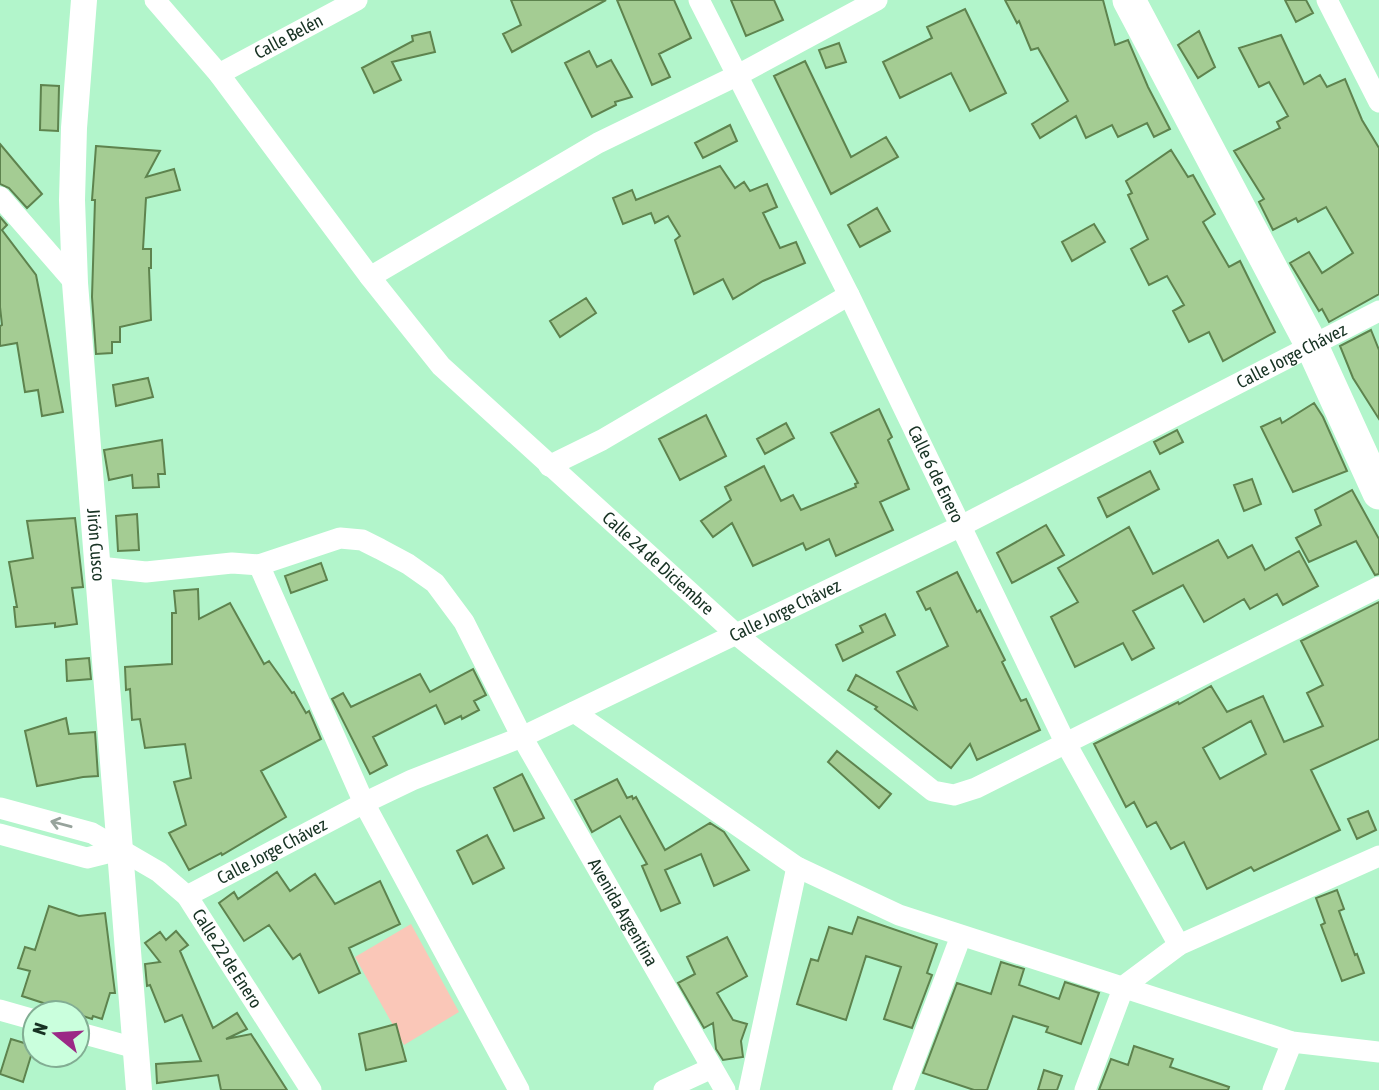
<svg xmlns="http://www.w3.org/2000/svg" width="1379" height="1090" viewBox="0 0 1379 1090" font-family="'Asap Condensed',sans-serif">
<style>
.pitch{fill:#fac7b8}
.building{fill:#a4cc93;stroke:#5e834e;stroke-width:2;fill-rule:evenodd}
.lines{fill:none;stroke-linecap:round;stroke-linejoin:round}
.minor{stroke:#fff;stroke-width:21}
.tertiary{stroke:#fff;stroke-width:26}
.primary{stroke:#fff;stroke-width:33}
.oneway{stroke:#97a39c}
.labels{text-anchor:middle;stroke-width:7;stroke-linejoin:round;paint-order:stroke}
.street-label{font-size:18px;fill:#173223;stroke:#caffdd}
</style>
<rect width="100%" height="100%" fill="#b2f5cb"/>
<path class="pitch" d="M411,924L459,1012L404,1045L355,957Z"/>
<path class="building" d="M511,0H606L512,52L503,34L521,25Z
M617,0H674L691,38L659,54L670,77L652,85Z
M731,0H774L783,20L746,36Z
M1005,0H1103L1115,45L1128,40L1148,87L1170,129L1154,137L1147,123L1118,137L1112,125L1086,138L1076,116L1040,138L1032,124L1068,101L1038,48L1031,50L1019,21L1017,23Z
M1285,0H1306L1313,13L1296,22Z
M965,9L1006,93L970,111L951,73L900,98L883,62L932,38L927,27Z
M1199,31L1215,67L1198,78L1178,45Z
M430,32L435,52L392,62L401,80L374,93L362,68L413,41L412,36Z
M1281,35L1304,84L1320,75L1327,87L1345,79L1362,120L1379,148V294L1329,322L1322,309L1319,311L1290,263L1309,252L1322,273L1353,253L1326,207L1298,222L1296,218L1273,230L1259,202L1264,199L1234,151L1280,128L1277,122L1288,116L1269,82L1259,87L1239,48Z
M839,43L846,62L826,68L819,50Z
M589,51L597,67L611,60L632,97L615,102L616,105L592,117L565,63Z
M805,61L851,157L886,137L898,157L831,194L774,76Z
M41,85L59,86L58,131L40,130Z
M730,125L737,141L703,158L695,143Z
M0,144L42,194L27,208L9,188L0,184Z
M96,146L160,151L146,177L174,169L180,190L146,198L143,249H151V268H149L151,320L120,327V342H112V353L96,354L92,297L95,200H92Z
M1171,150L1188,177L1193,175L1215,214L1203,222L1229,267L1240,261L1275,332L1223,361L1209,332L1189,342L1173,311L1184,305L1167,276L1149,285L1131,249L1148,239L1128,195L1132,193L1126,181Z
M720,166L735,188L744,182L750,191L767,184L777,207L763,213L780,248L796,242L805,263L763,281L733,299L723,279L694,294L675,240L680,236L668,216L655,223L651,213L623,224L613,198L632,190L636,200Z
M877,208L890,231L860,247L848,225Z
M0,217L7,225L2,230L36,275L63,412L42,416L38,390L25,392L17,343L0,346V326L2,325L0,307Z
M1094,224L1105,242L1072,261L1062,242Z
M586,298L596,313L560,337L550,321Z
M1371,330L1379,350V419L1353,378L1340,346Z
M148,378L153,397L116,406L113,385Z
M1314,403L1323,417L1347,471L1293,492L1261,427L1280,418L1282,423Z
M879,409L892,437L888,440L909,489L880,502L893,530L836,556L829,539L806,550L803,543L753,566L732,523L713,537L701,521L731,500L725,487L764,466L781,501L793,495L801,510L856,487L855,484L858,483L831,433Z
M706,415L726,456L680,480L659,439Z
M786,423L794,438L765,454L757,439Z
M1177,430L1183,442L1160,454L1154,442Z
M162,440L165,474H158L159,487L133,488L132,475L109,480L104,450Z
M1150,471L1159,489L1107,517L1098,498Z
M1252,479L1261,504L1244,511L1234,485Z
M1352,490L1379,539V574L1375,575L1356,541L1309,562L1296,538L1321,525L1315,510Z
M137,514L139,550L118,551L116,516Z
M75,518L83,587L72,588L77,624L55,627V623L16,627L14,607H17L9,562L33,558L27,521Z
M1046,525L1064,555L1012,583L997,553Z
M1129,527L1153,574L1218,540L1228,558L1252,545L1265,570L1299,551L1318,586L1283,605L1277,594L1250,609L1244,599L1204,622L1183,585L1133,611L1154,648L1132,660L1123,643L1075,667L1051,617L1078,602L1058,568Z
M321,563L327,580L291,593L285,576Z
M957,572L977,612L980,610L1005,660L1002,662L1021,701L1026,699L1040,730L977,760L970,744L951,768L875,709L877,707L848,690L856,675L916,709L897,672L948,646L930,608L926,610L917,592Z
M198,589L199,619L230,603L264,664L269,661L292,693L294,692L306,713L309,711L321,739L261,771L286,817L222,855L221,853L189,870L169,833L186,825L174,782L191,778L185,744L145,748L140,719L132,720L130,689L126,690L125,667L172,664V613H176L174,591Z
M1379,602V739L1311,770L1340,830L1254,871L1251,867L1207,889L1184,842L1171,849L1156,822L1147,827L1134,802L1126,807L1094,744L1178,702L1179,704L1211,686L1227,712L1263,696L1284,742L1323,726L1307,693L1323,685L1301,641ZM1251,721L1266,754L1220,779L1203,748Z
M885,614L895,635L843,661L836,645L863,632L860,626Z
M89,658L91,679L67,681L66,660Z
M473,669L486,695L474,701L479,710L462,719L461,716L445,724L436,705L373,737L387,765L370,774L332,699L343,693L351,707L420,674L430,692Z
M66,718L69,734L95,732L98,776L83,777L37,786L25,731Z
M837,751L891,794L879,808L828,762Z
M522,774L544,818L514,831L494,788Z
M617,779L627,798L632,796L633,799L636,797L665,850L710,823L724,832L749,870L714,886L701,854L665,870L680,903L661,911L642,866L647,864L620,816L592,832L575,800Z
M1368,811L1376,830L1357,839L1348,819Z
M487,835L504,868L473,884L457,851Z
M277,872L290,891L315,874L335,904L380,881L400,924L349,948L360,973L319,993L300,954L293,959L269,925L244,941L219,903L234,892L238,899Z
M1337,890L1344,909L1339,911L1355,955L1357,954L1364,973L1342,981L1321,925L1325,923L1316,898Z
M49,906L79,916L105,913L115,993H110L102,1019L93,1016L92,1019L22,996L30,971L18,968L25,947L35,950Z
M858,917L937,944L927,973L932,975L912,1028L884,1019L901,967L866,956L846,1020L797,1004L811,959L818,961L829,927L852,934Z
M176,931L188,945L180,951L213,1028L237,1013L247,1029L226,1039L251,1034L287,1090H221L218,1075L157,1083L156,1064L201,1061L182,1015L165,1022L150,985L147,986L145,964L160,962L145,943L160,932L166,940Z
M727,937L747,976L717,993L733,1020L747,1024L741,1041L743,1057L723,1060L716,1049L713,1023L704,1028L678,983L695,974L687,957Z
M1001,962L1024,969L1019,985L1059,999L1065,982L1099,993L1081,1044L1046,1032L1048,1027L1013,1016L987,1090H974L923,1073L957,983L991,994Z
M396,1024L406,1061L366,1070L359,1034Z
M11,1039L34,1046L23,1082L0,1074Z
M1134,1046L1173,1059L1170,1067L1229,1087L1228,1090H1099L1111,1059L1128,1065Z
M1044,1070L1062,1076L1057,1090H1038Z"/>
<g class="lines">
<g class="minor">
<path id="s1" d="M155,0L219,74L370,277L441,366L737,635L933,791L954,795L976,788L1379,587"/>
<path id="s2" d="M699,0L849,295L1065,742L1179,945"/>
<path d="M1327,0L1379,102"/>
<path id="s3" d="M219,74L357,0"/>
<path d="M0,197L75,283"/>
<path d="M370,277L598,143L738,75L877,0"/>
<path d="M549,466L602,440L849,295"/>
<path d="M259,565L364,803L519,1090"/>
<path id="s4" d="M99,567L146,572L232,563L259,565L340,538L362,540L380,549L408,564L435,583L464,622L522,737L725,1090"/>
<path d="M574,712L797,867L899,915L1292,1042L1379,1052"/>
<path id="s5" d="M0,808L92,833L159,872L187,896L311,1090"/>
<path d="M0,834L87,858L119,850"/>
<path id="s6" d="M187,896L364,803L412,780L522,737L959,527L1379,311"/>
<path d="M0,1010L35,1020"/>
<path d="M77,1032L135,1048"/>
<path d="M664,1090L712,1068"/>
<path d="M749,1090L797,867"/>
<path d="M903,1090L961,936"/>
<path d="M1085,1090L1124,986L1179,945L1379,856"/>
<path d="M1273,1090L1292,1042"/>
</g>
<path class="tertiary" id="s7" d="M84,0L74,128L72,200L75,283L139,1090"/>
<path class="primary" d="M1129,0L1312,346L1379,493"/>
</g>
<defs><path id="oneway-shaft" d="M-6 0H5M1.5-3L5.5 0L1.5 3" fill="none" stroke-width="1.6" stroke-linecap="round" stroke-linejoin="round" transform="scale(1.75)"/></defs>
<use class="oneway" href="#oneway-shaft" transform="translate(61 824) rotate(-165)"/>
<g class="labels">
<g class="street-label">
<text dy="6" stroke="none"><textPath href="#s3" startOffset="79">Calle Belén</textPath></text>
<text dy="6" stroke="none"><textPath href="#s6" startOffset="1230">Calle Jorge Chávez</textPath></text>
<text dy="6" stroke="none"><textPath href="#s2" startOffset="530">Calle 6 de Enero</textPath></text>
<text dy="6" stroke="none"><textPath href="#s7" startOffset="546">Jirón Cusco</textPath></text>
<text dy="6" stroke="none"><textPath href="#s1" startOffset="758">Calle 24 de Diciembre</textPath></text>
<text dy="6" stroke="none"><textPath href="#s6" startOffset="663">Calle Jorge Chávez</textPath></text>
<text dy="6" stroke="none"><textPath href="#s6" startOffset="96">Calle Jorge Chávez</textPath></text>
<text dy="6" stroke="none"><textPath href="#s4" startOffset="733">Avenida Argentina</textPath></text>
<text dy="6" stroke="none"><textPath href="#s5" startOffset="284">Calle 22 de Enero</textPath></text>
</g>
</g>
<g transform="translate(56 1034) rotate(288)"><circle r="33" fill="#caffdd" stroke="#82ad93" stroke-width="2"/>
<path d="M0-5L12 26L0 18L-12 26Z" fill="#9b2986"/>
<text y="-10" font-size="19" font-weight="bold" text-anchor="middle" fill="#173223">N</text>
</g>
</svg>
